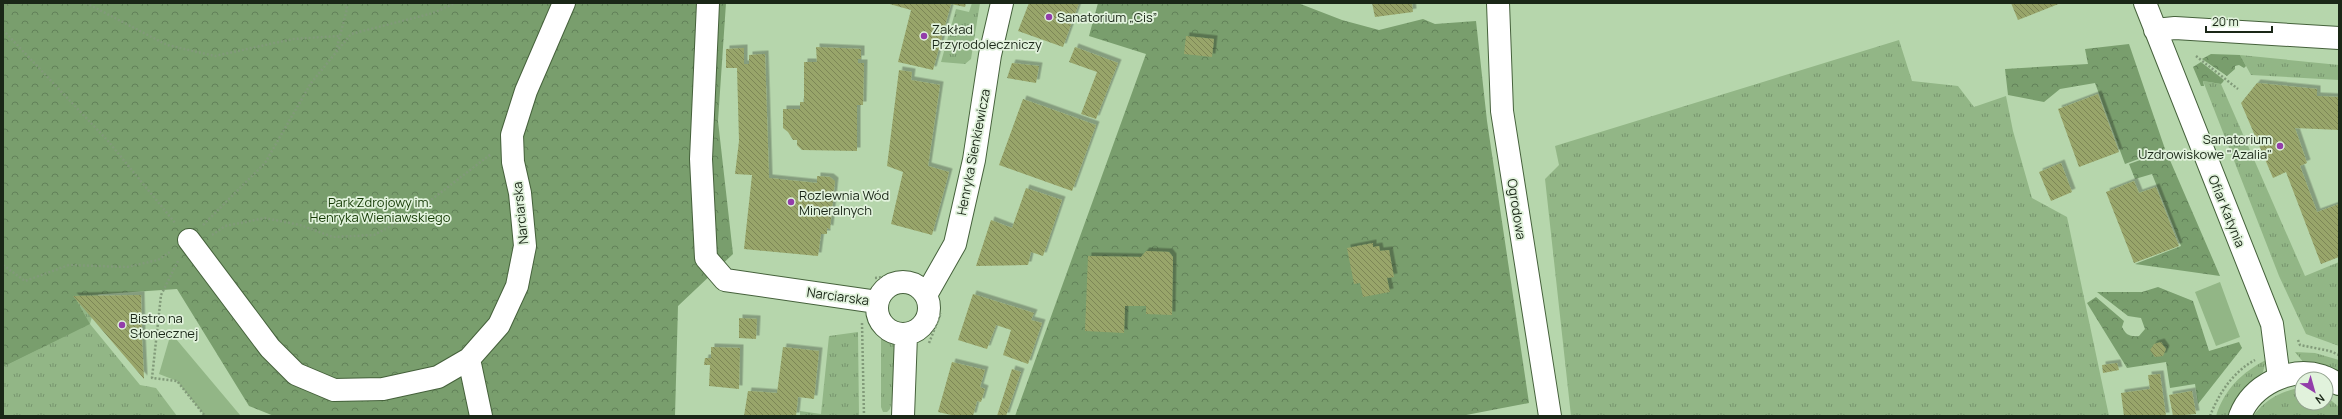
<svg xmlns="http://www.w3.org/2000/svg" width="2342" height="419" viewBox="0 0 2342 419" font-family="Manrope,sans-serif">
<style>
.grass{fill:url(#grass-tufts)}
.forest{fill:url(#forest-crowns)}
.park{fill:#92b686}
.building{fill:url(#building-back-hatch);filter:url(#shadow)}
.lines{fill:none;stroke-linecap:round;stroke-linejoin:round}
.street-casing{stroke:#45613b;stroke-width:24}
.path{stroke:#819a79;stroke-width:2.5;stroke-dasharray:2 2;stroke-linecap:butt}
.street{stroke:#fff;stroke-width:22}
.poi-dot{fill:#933daa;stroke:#e1f2dc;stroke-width:1.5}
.labels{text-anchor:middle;stroke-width:3.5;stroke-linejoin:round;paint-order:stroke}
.poi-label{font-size:13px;fill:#1a2717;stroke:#e1f2dc;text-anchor:start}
.street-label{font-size:13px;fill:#1a2717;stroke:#e1f2dc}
.park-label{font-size:13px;fill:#153a05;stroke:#e1f2dc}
</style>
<defs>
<pattern id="grass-tufts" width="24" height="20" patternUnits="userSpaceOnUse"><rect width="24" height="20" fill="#92b686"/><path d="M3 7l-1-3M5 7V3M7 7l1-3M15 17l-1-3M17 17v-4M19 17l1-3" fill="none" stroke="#76946d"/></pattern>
<pattern id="forest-crowns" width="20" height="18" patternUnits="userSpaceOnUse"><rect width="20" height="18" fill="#799e6d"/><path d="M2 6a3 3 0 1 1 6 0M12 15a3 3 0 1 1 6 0" fill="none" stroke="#628159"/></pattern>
<pattern id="building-back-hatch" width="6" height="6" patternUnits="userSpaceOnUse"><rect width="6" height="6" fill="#98a56a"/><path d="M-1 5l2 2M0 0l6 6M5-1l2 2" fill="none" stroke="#7b8656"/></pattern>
<filter id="shadow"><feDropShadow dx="3.5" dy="-3.5" stdDeviation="0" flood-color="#0004"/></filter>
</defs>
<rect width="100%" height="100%" fill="#b6d6ac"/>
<path class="grass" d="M972,3H980L971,59L965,64L941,62L956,9L969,12Z
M1899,40L1912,81L1958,86L1974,107L2006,96L2013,131L2032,198L2067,217L2109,416H1571L1545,179L1559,165L1555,146Z
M2240,55L2339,65V80L2251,75Z
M2203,81L2221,84L2305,276L2339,262V346L2306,334L2279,276Z
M3,129L113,242L90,324L140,385L156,388L177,416H3V367L39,349Z
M858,332L859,416H800V411L821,414L829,336Z
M881,337H884L894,343L900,360L890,409L887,412H883L881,407Z
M2295,352L2315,353L2339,360V374L2304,363Z
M2266,360L2263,372L2238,396L2227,416H2216C2224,390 2242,372 2266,360Z
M2294,389H2302V403H2326V396L2339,407V416H2253C2265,401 2275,394 2294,389Z"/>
<path class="forest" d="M3,3H726L718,121L733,254L678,306L675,416H274L249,406L177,289L74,296L90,324L3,367Z
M1098,3H1298L1342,20L1379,30L1423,19L1435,24L1476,21L1487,121L1529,403L1461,416H1015L1146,54L1089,36Z
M2129,44L2165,149L2125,164L2095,83L2060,89L2044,102L2008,95L2005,69L2088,64L2085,49Z
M2211,54L2240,55L2246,66L2244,68L2239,65L2235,66V69L2227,76L2202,59Z
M2201,62L2224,80L2223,82L2221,84L2203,81L2204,86H2201L2193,67Z
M2166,151L2220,276L2135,264L2181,246L2152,174L2135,179L2129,164Z
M2158,287L2193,301L2209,351L2239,342L2242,348L2198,404L2195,384L2170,388L2166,362L2127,368L2087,303L2096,297L2124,321L2122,327C2126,335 2130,337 2139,336L2145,329L2141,318L2128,316L2097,292H2142Z"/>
<path class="park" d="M2220,282L2240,337L2216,346L2195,292Z
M171,333L240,415L243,416H205L177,381L159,374Z"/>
<path class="building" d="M886,3H966L965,7L951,4L933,70L898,62L911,10Z
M1029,3H1079L1063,47L1018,31Z
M1372,3H1412L1413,12L1375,17Z
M2011,3H2061L2018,20Z
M1186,36L1214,39L1212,57L1184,54Z
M816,47L861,49V59H858V63H864L863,105H857V151L802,150L797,145V140H793L788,132L783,128V109H800V102H804V62H817Z
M1075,47L1118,63L1096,119L1081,114L1097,72L1069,62Z
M744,48V64H749V55L765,54L769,178L817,183V176L830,177L835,181L830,229L827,228V234H821L818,256L744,249L752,175L735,174L739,141L737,68H726V49Z
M1012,63L1039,66L1036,83L1007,78Z
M899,70L912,72L911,80L940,85L928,166L949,172L932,235L891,224L903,172L887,166Z
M2257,83L2317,89V96L2339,97V130L2295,128L2307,163L2300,166L2317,212L2339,204V257L2321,264L2286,172L2273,178L2241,103Z
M2098,94L2119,152L2079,167L2058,109Z
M1023,99L1096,125L1072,191L999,165Z
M2061,163L2072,192L2051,201L2039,172Z
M2134,181L2139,193L2156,187L2179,246L2134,263L2106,192Z
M1026,188L1062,200L1043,256L1031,252L1028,265L976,266L991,220L1012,228Z
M1373,243V247L1379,246L1380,251L1389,250L1394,277L1387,278L1390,292L1363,297L1360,283L1354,284L1347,248Z
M1146,251L1169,252L1173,257L1172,315L1146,314V306H1125L1124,333L1085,331L1088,256L1141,257Z
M973,294L1034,313L1031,320L1042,323L1028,364L1003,355L1011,330L996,325L987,349L958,340Z
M141,295L142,337L144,379L73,296Z
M739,318L757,319L756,339L739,338Z
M2161,342L2166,349L2163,356L2155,357L2150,350L2154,344Z
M711,347L740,348L739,389L709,386L710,365H704L705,358H711Z
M783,347L819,351L814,399L798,397L796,416H744L748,391L777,393Z
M952,362L985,370L980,387L985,389L981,402L977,401L973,416H956L938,412Z
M2117,363L2119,370L2103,373L2102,365Z
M1012,369L1021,372L1006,416H997Z
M2160,374L2166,416H2124L2121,393L2150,389L2148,375Z
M2192,391L2196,414L2173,416L2169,395Z"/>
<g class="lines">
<defs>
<path id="street" d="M708,3L701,159L706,258L725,280L877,302
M1498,3L1502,111L1550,416
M2145,3L2272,324L2279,378
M2155,30L2175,28L2339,38
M189,240L270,348L296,374L334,390L383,389L438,377L469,359L499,325L517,286L525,246L520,193L513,162L512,135L526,91L564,3
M877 308a26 26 0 1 1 52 0a26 26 0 1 1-52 0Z
M926,295L955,244L974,160L990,55L1002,3
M469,359L481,416
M903,416L906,335
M2240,416C2252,385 2290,366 2322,376C2328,378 2334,382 2339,384"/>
</defs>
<use href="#street" class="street-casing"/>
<path class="path" d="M86,3L167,45L215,56L293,39L340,36
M3,30L108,141L176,224
M336,51L347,9L346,3
M2196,56L2238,89
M203,225L265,163L311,83L351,34L433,13L455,3
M212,235L225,226L265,218L300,225L333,237L374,235L410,216L491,154
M178,261L161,295L152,378L177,381L205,416
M3,265L25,281L69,265L127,267L158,260L170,252
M875,278L912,274
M862,323L864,416
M2298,340L2300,345L2330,351L2339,355
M929,343L941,313
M2210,416C2219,393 2233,372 2255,360"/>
<use href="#street" class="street"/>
</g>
<g class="poi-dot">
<circle cx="1049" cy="17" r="4"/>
<circle cx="924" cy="36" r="4"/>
<circle cx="2280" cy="146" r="4"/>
<circle cx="791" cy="202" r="4"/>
<circle cx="122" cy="325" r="4"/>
</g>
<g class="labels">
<g class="poi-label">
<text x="1057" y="22">Sanatorium „Cis”</text>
<text x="932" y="34">Zakład<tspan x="932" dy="15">Przyrodoleczniczy</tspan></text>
<text x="2272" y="144" text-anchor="end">Sanatorium<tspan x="2272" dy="15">Uzdrowiskowe "Azalia"</tspan></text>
<text x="799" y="200">Rozlewnia Wód<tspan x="799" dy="15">Mineralnych</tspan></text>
<text x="130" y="323">Bistro na<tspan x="130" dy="15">Słonecznej</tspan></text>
</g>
<g class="street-label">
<text transform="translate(973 152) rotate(-79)" y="5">Henryka Sienkiewicza</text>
<text transform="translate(1517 209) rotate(81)" y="5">Ogrodowa</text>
<text transform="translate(2227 211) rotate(68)" y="5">Ofiar Katynia</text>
<text transform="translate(520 213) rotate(-96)" y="5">Narciarska</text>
<text transform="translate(838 296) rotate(8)" y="5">Narciarska</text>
</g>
<g class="park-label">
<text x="380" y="207">Park Zdrojowy im.<tspan x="380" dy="15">Henryka Wieniawskiego</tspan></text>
</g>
</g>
<rect width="2342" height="419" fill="none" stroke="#1a2717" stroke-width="8"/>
<g transform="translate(2314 391) rotate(143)"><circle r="19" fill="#e1f2dc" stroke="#91a18d"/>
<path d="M0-3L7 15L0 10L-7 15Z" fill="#933daa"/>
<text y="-6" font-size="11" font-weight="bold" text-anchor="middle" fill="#1a2717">N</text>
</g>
<path d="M2206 26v6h66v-6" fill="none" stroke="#1a2717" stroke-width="2"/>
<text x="2212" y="26" font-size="12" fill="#1a2717" stroke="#e1f2dc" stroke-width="3" paint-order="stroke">20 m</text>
</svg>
